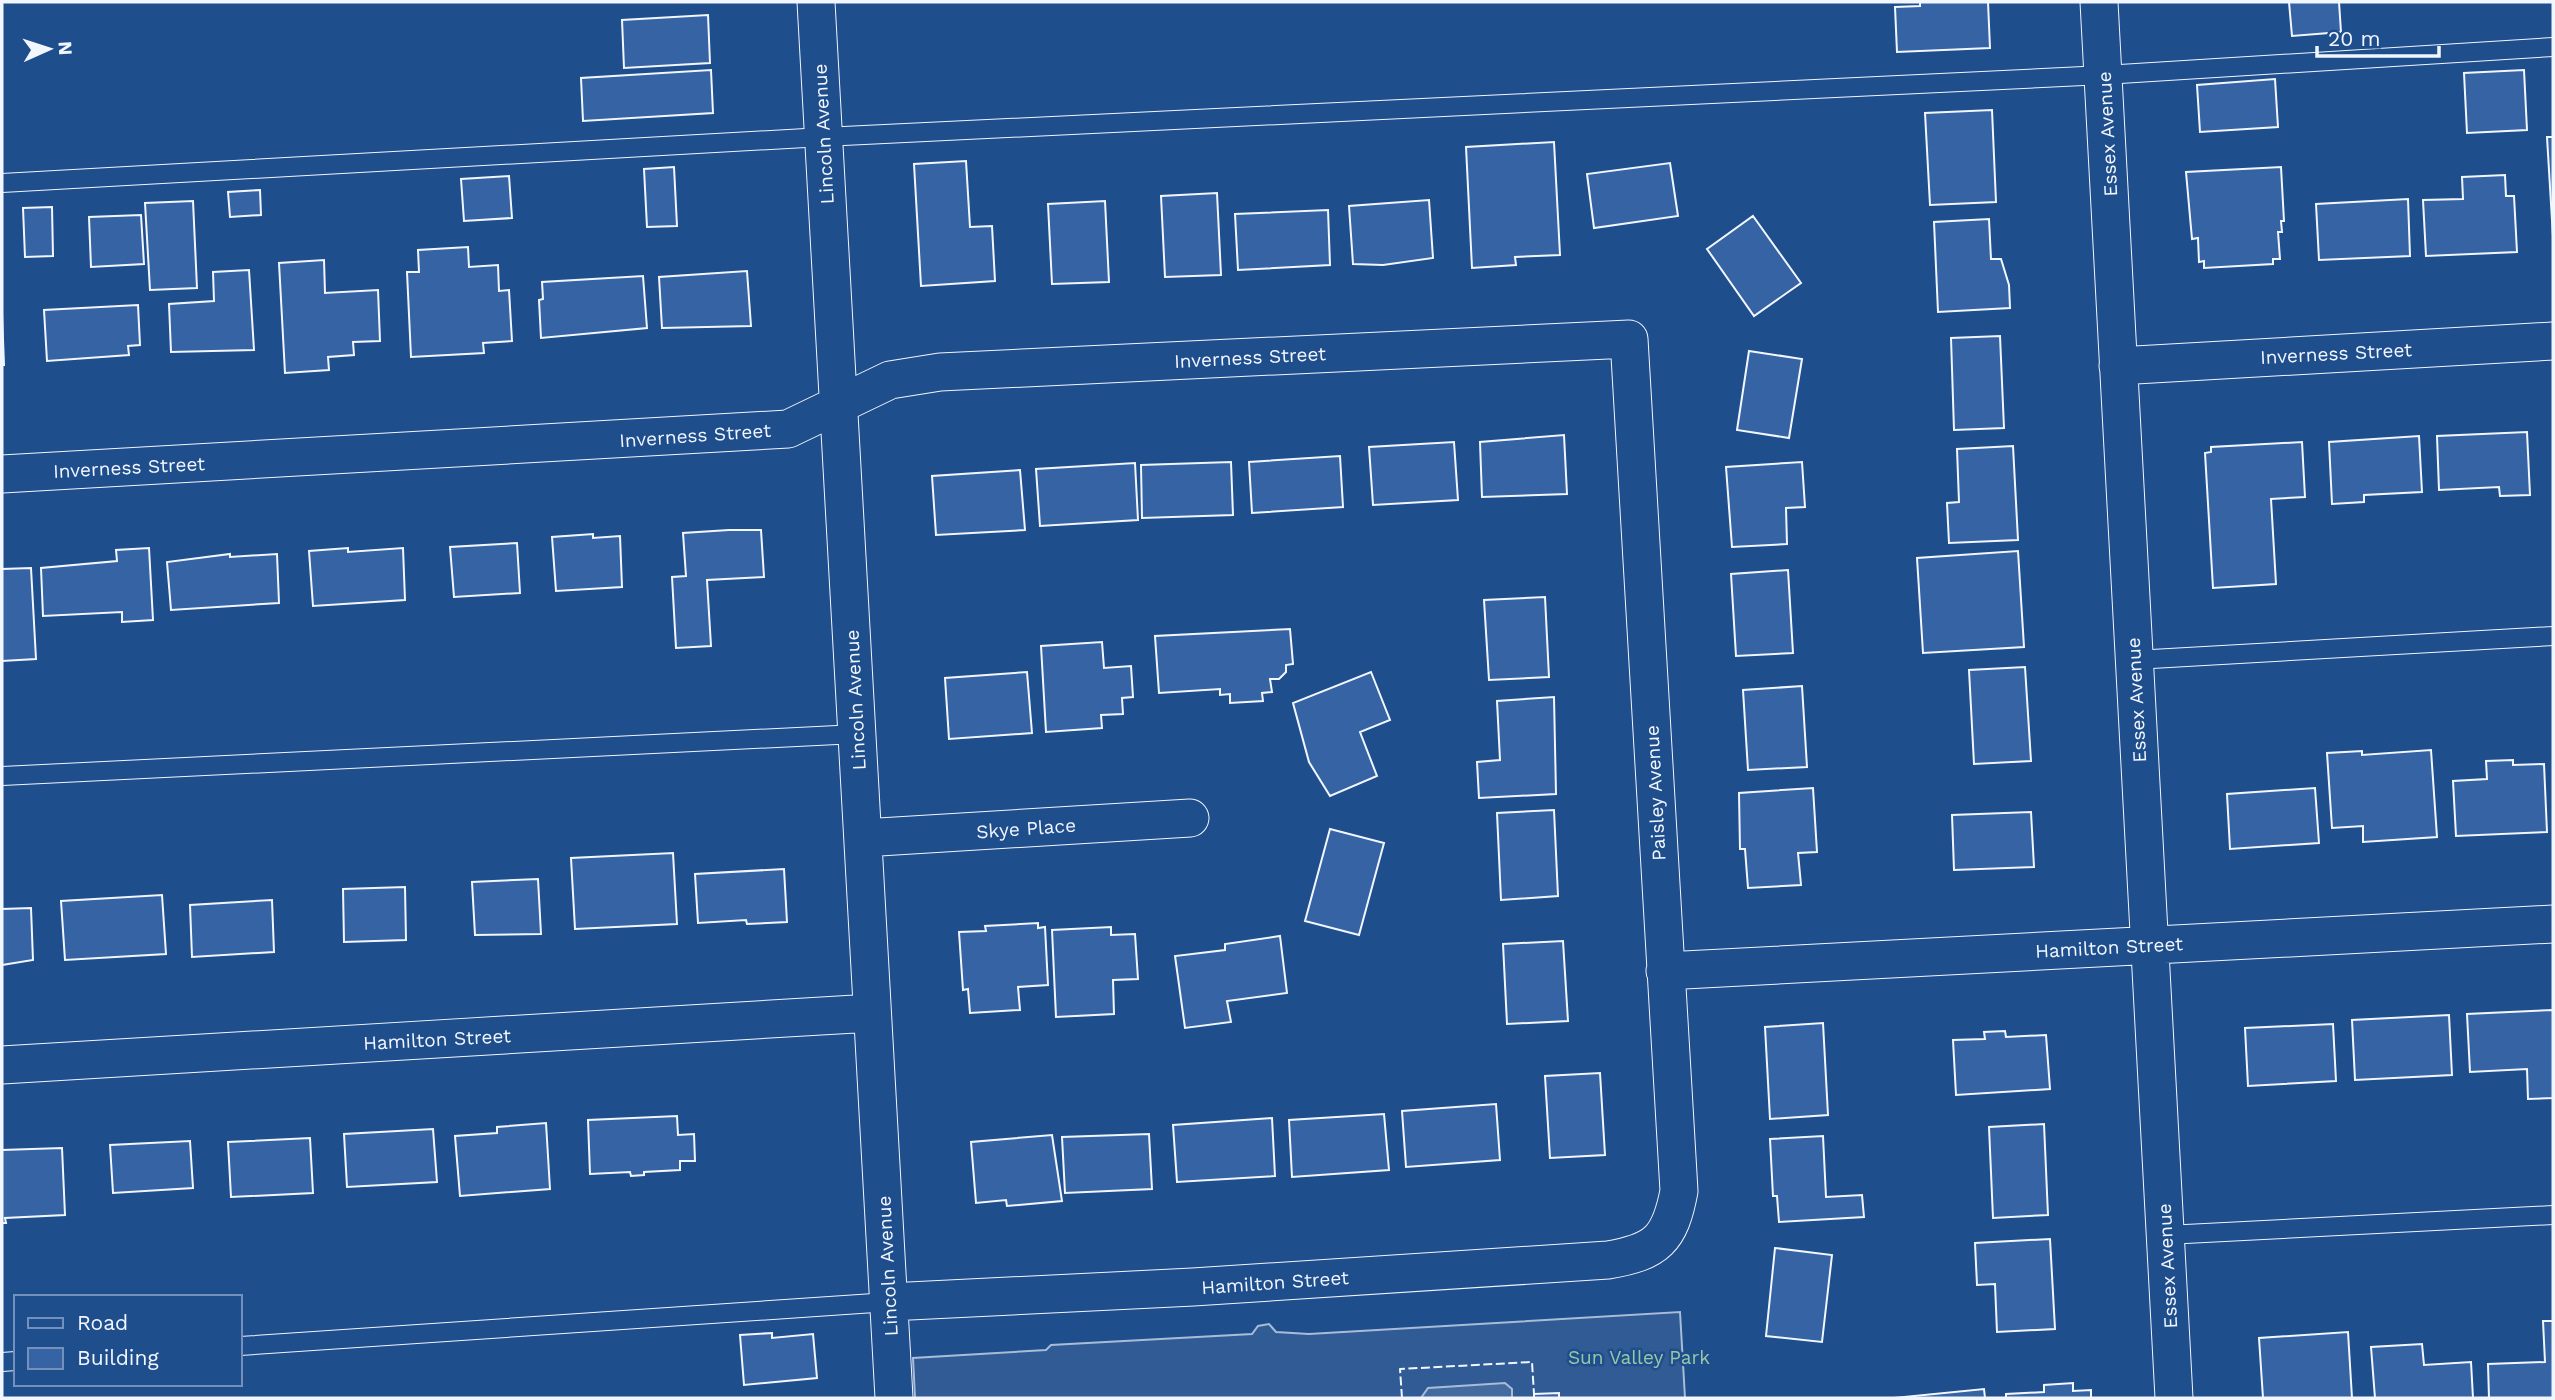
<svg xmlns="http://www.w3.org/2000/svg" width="2555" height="1400" viewBox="0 0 2555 1400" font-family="'Work Sans',sans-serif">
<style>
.built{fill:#305b95;stroke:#a8bbd7;stroke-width:2}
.water{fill:#446ba0;stroke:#a8bbd7;stroke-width:2}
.building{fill:#3563a3;stroke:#f2f6ff;stroke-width:2}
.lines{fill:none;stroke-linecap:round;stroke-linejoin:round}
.lane-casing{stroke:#f2f6ff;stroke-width:20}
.street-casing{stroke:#f2f6ff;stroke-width:39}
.lane{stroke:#1f4e8c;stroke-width:18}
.street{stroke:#1f4e8c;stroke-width:37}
.fence{stroke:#f2f6ff;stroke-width:2;stroke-dasharray:9 3.5;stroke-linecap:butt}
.labels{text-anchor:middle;stroke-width:5;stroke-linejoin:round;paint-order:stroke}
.street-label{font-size:19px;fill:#f2f6ff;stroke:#1f4e8c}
.park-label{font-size:19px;fill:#97c8a6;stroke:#1f4e8c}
</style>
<rect width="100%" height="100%" fill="#1f4e8c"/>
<path class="built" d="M1680,1312L1685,1398H915L913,1358L1046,1350L1051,1345L1252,1334L1258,1326L1269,1324L1276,1332L1309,1334Z"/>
<path class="water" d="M1505,1383L1512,1389V1398H1421L1428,1388Z"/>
<path class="building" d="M1920,2H1988L1990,48L1897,52L1895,7L1920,6Z
M2289,2H2339L2341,32L2292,36Z
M708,15L710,63L624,68L622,20Z
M711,70L713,113L583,121L581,78Z
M2524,70L2527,130L2467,133L2464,73Z
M2275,79L2278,127L2200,132L2197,85Z
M1992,110L1996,202L1930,205L1925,113Z
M2547,137H2553V237Z
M1554,142L1560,255L1515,257L1516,265L1472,268L1466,147Z
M966,161L970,227L992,226L995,281L921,286L914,164Z
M1670,163L1678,216L1594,228L1587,174Z
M674,167L677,226L647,227L644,169Z
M2281,167L2284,221H2281L2282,232H2278L2280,259H2273V264L2204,268V261L2199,262L2198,238L2192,239L2186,172Z
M2505,175L2506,196H2514L2517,252L2426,256L2423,200L2463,199L2462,177Z
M509,176L512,218L464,221L461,179Z
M260,190L261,215L230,217L228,192Z
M1217,193L1221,275L1165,277L1161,196Z
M2408,199L2410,256L2319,260L2316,204Z
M1429,200L1433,258L1383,265L1353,264L1349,206Z
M193,201L197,288L150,290L145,203Z
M1105,201L1109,282L1052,284L1048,204Z
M52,207L53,256L25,257L23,208Z
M1328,210L1330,265L1238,270L1235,214Z
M141,215L144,264L91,267L89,217Z
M1753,216L1801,283L1754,316L1707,249Z
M1989,219L1991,259H2001L2009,285L2010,308L1938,312L1934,222Z
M468,247L469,267L498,265L499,291L509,290L512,341L483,343L484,353L411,357L407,272H419L418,250Z
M324,260L325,293L378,290L380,341L353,342L354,355L328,357L329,370L285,373L279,263Z
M249,270L254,350L171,352L169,304L214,301L213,272Z
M747,271L751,326L662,328L659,277Z
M643,276L647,328L541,338L539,300L543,299L542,282Z
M138,305L140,345L128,346L129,355L47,361L44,310Z
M2,313L4,365H2Z
M2000,336L2004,428L1954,430L1951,338Z
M1749,351L1802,359L1789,438L1737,430Z
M2527,432L2530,495L2500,496L2499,487L2439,490L2437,436Z
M1564,435L1567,494L1482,497L1480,442Z
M2419,436L2422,492L2364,495V502L2332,504L2329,442Z
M1454,442L1458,500L1373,505L1369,447Z
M2302,442L2305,497L2271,499L2276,584L2213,588L2205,453L2211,452V447Z
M2013,446L2018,540L1949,543L1947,503L1959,502L1957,449Z
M1340,456L1343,507L1252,513L1249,462Z
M1231,462L1233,515L1142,518L1141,465Z
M1802,462L1805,507L1786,508L1787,544L1732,547L1726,467Z
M1135,463L1138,520L1040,526L1036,469Z
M1020,470L1025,530L936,535L932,476Z
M729,530H761L764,577L707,580L711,646L676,648L672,577L686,576L683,533Z
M593,534V538L620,536L622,587L556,591L552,537Z
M517,543L520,593L454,597L450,547Z
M149,548L153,620L122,622V612L43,616L41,568L117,561L116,550Z
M348,548V552L403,548L405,600L313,606L309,551Z
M2018,551L2024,647L1923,653L1917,558Z
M230,554V557L277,554L279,603L171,610L167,562Z
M31,568L36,659L2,661V569Z
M1788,570L1793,653L1736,656L1731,574Z
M1545,597L1549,677L1489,680L1484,600Z
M1290,629L1293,664L1286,665V672L1279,679H1270L1272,692L1262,693L1263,701L1230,703V694L1220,695V689L1159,693L1155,636Z
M1102,642L1104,668L1131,666L1133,697L1122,698L1123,714L1101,715L1102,728L1046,732L1041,646Z
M2025,667L2031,761L1974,764L1969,670Z
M1027,672L1032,733L949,739L945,678Z
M1371,672L1390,720L1360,732L1377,776L1330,796L1309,762L1293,703Z
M1802,686L1807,767L1748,770L1743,690Z
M1554,697L1556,794L1479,798L1477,762L1500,760L1497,701Z
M2431,750L2437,837L2363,842V826L2332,828L2327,753L2362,751V755Z
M2513,760V765L2544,764L2547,832L2456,836L2453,781L2487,779L2486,761Z
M1813,788L1817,852L1798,853L1801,885L1748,888L1745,849H1740L1739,793Z
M2315,788L2319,843L2230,849L2227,794Z
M1554,810L1558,896L1501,900L1497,813Z
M2031,812L2034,867L1954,870L1952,815Z
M1330,829L1384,843L1359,935L1305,921Z
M673,853L677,924L575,929L571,858Z
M784,869L787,922L747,924L746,920L698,923L695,874Z
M538,879L541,934L475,935L472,882Z
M405,887L406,940L344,942L343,889Z
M162,895L166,954L65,960L61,901Z
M272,900L274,952L192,957L190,905Z
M31,908L33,960L2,965V909Z
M1038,923V928L1045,927L1048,985L1018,987L1020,1010L970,1013L968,989L963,990L959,932L986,931L985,926Z
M1111,927V935L1135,934L1138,979L1113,980L1114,1014L1056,1017L1052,930Z
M1280,936L1287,993L1227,1001L1231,1022L1185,1028L1175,956L1225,950V944Z
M1563,941L1568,1021L1507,1024L1503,944Z
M2553,1010V1098L2528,1099L2527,1069L2470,1072L2467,1014Z
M2449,1015L2452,1075L2355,1080L2352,1020Z
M1823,1023L1828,1115L1770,1119L1765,1027Z
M2333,1024L2336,1081L2248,1086L2245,1028Z
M2005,1031L2006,1037L2046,1035L2050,1089L1956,1095L1953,1040L1985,1039L1984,1032Z
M1600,1073L1605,1155L1550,1158L1545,1076Z
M1496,1104L1500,1160L1406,1167L1402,1111Z
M1384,1114L1389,1170L1292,1177L1289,1120Z
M677,1116L678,1135L694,1134L695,1161H680V1170L644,1172V1175L631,1176L630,1172L590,1174L588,1120Z
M1272,1118L1275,1176L1177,1182L1173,1125Z
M546,1123L550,1189L460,1196L455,1136L497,1133V1127Z
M2044,1124L2048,1215L1993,1218L1989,1127Z
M433,1129L437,1182L347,1187L344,1134Z
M1149,1134L1152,1189L1065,1193L1062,1137Z
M1052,1135L1062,1201L1007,1206L1006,1200L976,1203L971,1142Z
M1823,1136L1826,1197L1862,1195L1864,1217L1779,1222L1777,1196H1773L1770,1139Z
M310,1138L313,1193L231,1197L228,1142Z
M190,1141L193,1188L113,1193L110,1145Z
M62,1148L65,1215L5,1218L6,1223H2V1150Z
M2050,1239L2055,1329L1997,1332L1995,1284L1977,1285L1975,1243Z
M1775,1248L1832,1255L1822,1342L1766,1336Z
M2543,1321H2553V1398H2489L2488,1364L2545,1362Z
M2348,1332L2352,1398H2263L2259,1338Z
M772,1333V1338L813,1334L817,1378L744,1385L740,1335Z
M2422,1344L2424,1365L2471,1362L2473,1398H2375L2371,1347Z
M2073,1383V1391L2091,1390V1398H2006V1394L2044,1392V1385Z
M1984,1389L1985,1398H1894Z
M1559,1393V1398H1534V1394Z"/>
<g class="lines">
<defs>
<path id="lane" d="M2,183L823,137L2104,75L2553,47
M2134,660L2553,636
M2,776L857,734
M2166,1235L2553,1215
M240,1346L889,1302
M2,1362L16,1361"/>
<path id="street" d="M816,2L894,1398
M2099,2L2174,1398
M2118,366L2553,341
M2,474L788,429L890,380L940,372L1629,339L1679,1191C1670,1239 1657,1252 1608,1260L1193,1287L889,1302
M863,838L1190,818
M1665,971L2553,924
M2,1065L872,1013"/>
</defs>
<use href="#lane" class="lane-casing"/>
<use href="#street" class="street-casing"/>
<use href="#lane" class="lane"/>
<use href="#street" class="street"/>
<path class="fence" d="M1402,1398L1400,1369L1532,1362L1534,1394"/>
</g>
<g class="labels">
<g class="street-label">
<text transform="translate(823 134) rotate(-93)" y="7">Lincoln Avenue</text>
<text transform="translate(2107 134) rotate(-93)" y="7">Essex Avenue</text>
<text transform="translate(2336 353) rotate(-3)" y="7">Inverness Street</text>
<text transform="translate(1250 357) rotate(-3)" y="7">Inverness Street</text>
<text transform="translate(695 435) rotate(-4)" y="7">Inverness Street</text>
<text transform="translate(129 467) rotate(-3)" y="7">Inverness Street</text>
<text transform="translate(855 700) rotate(-93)" y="7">Lincoln Avenue</text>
<text transform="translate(2136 700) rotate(-93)" y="7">Essex Avenue</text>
<text transform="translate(1655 793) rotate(-93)" y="7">Paisley Avenue</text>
<text transform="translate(1026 828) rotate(-4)" y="7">Skye Place</text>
<text transform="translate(2109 947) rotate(-3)" y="7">Hamilton Street</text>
<text transform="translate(437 1039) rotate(-3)" y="7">Hamilton Street</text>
<text transform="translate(887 1266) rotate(-93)" y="7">Lincoln Avenue</text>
<text transform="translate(2167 1266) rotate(-93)" y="7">Essex Avenue</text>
<text transform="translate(1275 1282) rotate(-4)" y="7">Hamilton Street</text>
</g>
<g class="park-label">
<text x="1639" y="1364">Sun Valley Park</text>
</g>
</g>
<rect width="2555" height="1400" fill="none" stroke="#f2f6ff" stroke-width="7"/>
<rect x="14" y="1295" width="228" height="91" fill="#1f4e8c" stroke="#7391ba" stroke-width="2"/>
<rect x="28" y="1318" width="35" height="10" fill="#1f4e8c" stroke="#7391ba" stroke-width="2"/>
<text x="77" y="1330" font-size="21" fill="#f2f6ff">Road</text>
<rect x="28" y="1348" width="35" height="21" fill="#3563a3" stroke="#7391ba" stroke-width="2"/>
<text x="77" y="1365" font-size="21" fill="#f2f6ff">Building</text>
<g transform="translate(49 49) rotate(87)" stroke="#1f4e8c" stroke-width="5" paint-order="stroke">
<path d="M0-5L12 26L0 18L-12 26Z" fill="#f2f6ff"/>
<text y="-10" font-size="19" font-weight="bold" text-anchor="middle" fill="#f2f6ff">N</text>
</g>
<path d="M2317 46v10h122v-10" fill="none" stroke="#f2f6ff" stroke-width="3.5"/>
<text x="2328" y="46" font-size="21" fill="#f2f6ff" stroke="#1f4e8c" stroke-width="5" paint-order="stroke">20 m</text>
</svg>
